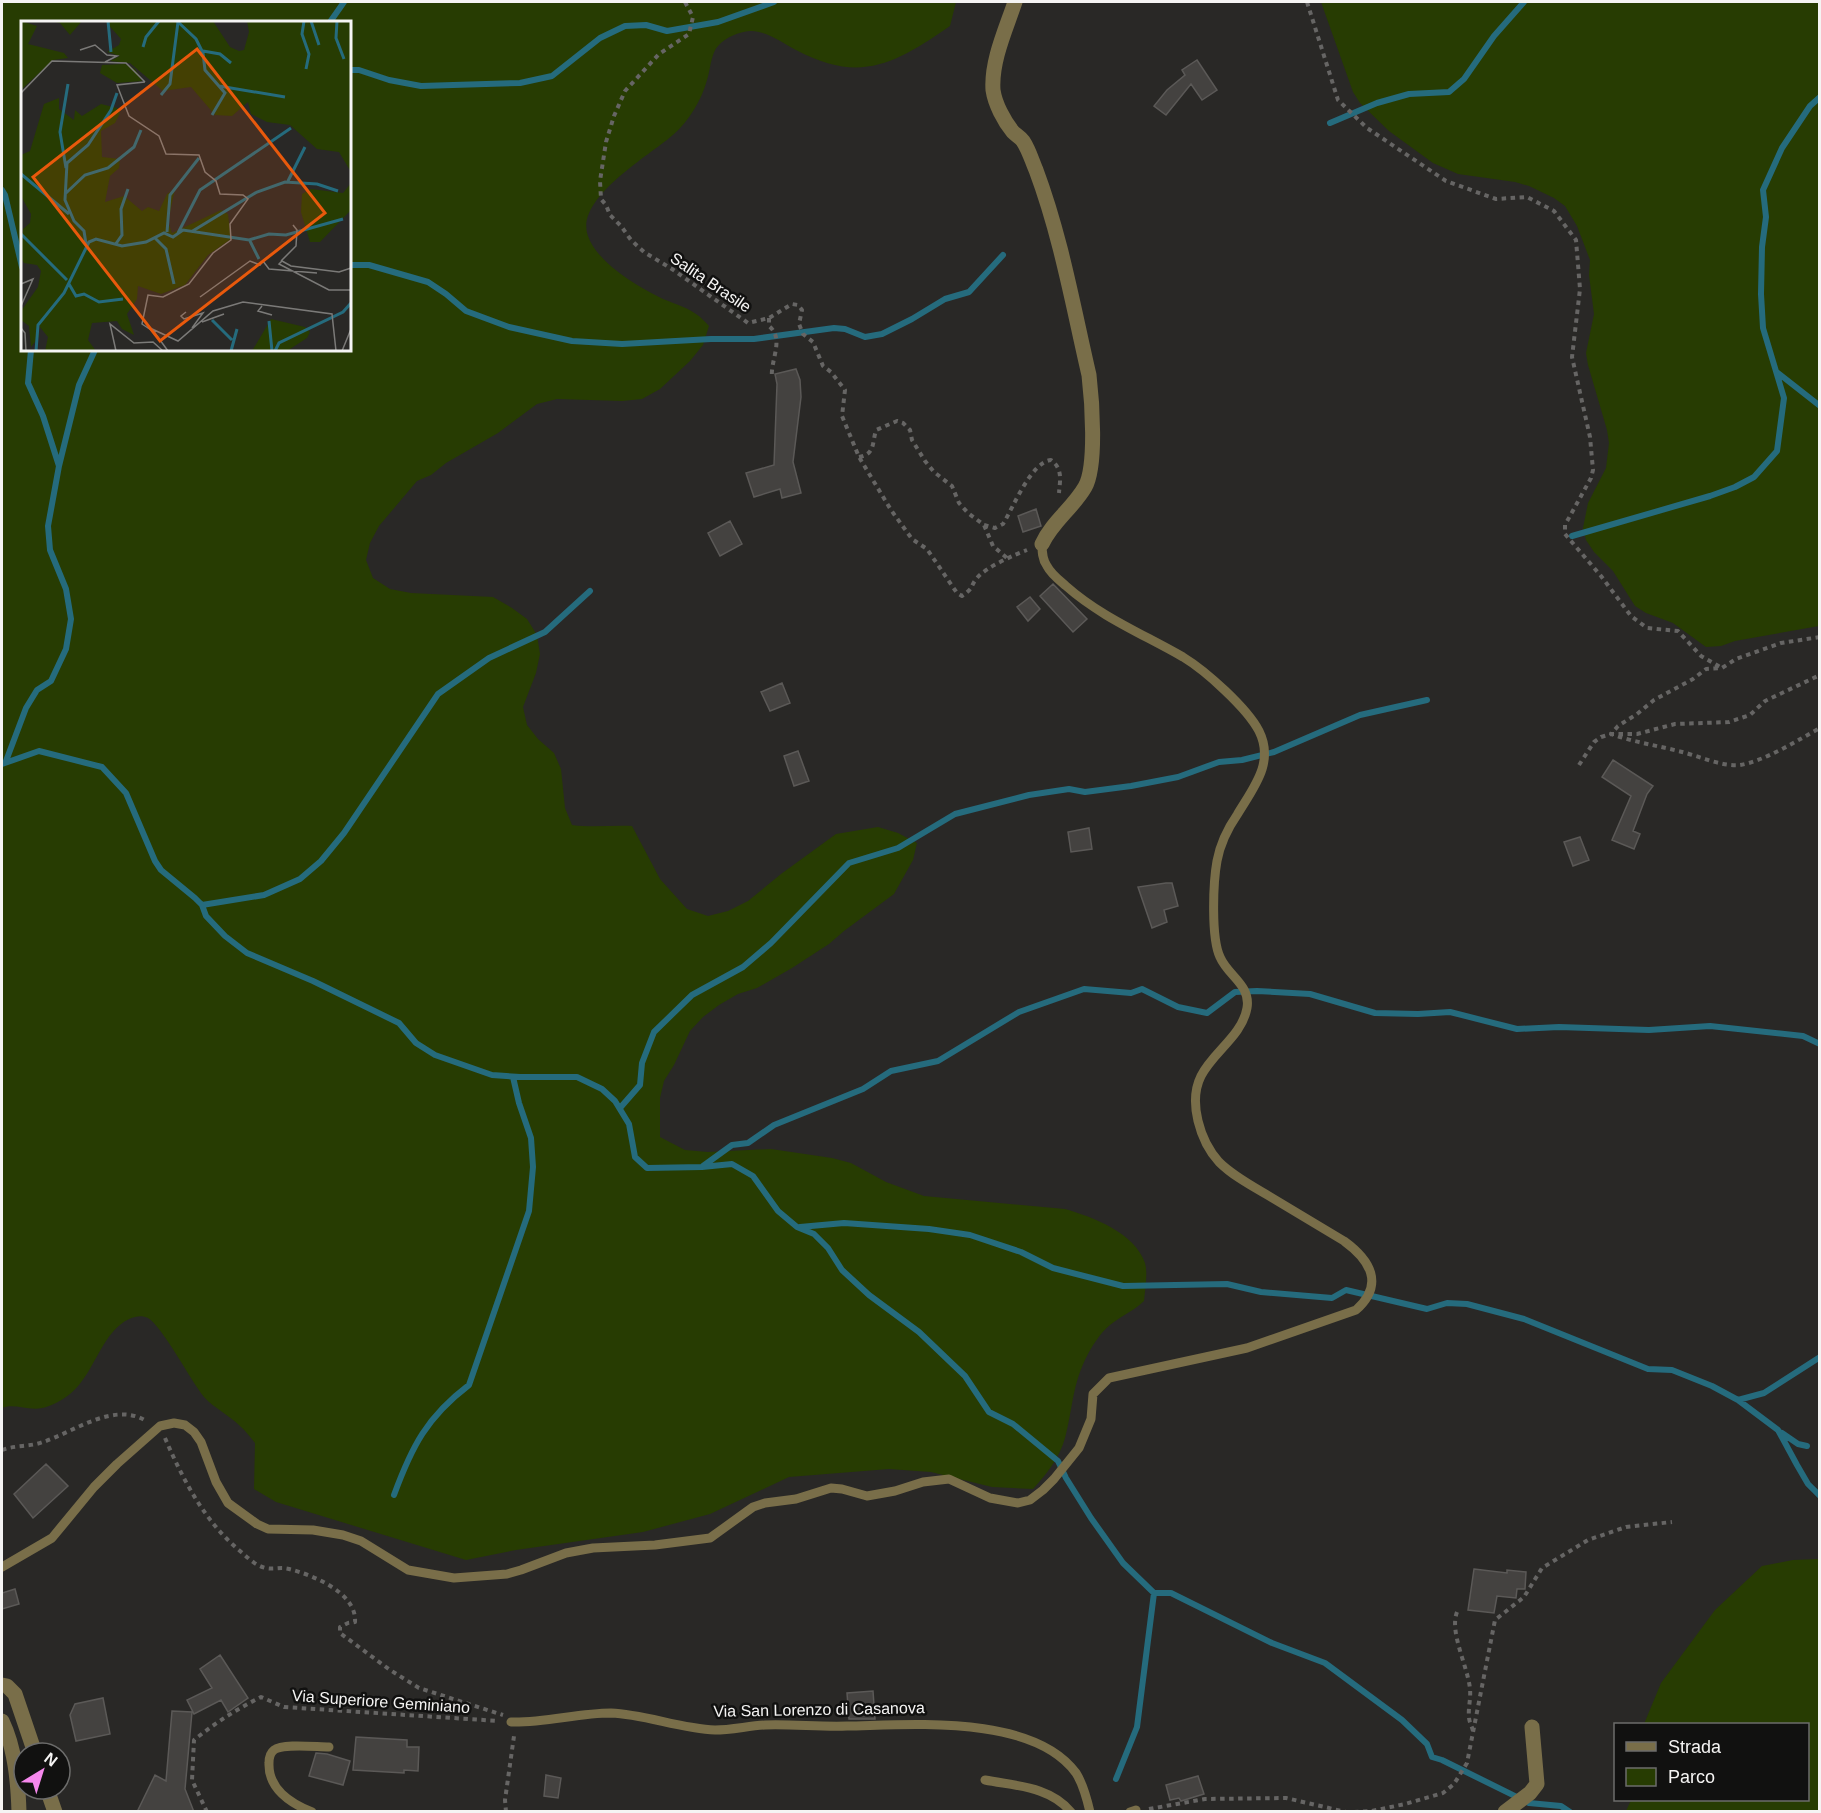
<svg xmlns="http://www.w3.org/2000/svg" width="1821" height="1813" viewBox="0 0 1821 1813" font-family="Helvetica,sans-serif">
<style>
.green{fill:#273c02;fill-rule:evenodd}
.lines{fill:none;stroke-linecap:round;stroke-linejoin:round}
.stream{stroke:#256b7d;stroke-width:6}
.building{fill:#444240;stroke:#5b5957;stroke-width:1.5}
.path{stroke:#666564;stroke-width:4;stroke-dasharray:4.5 4.5;stroke-linecap:butt}
.service{stroke:#796e49;stroke-width:9}
.minor{stroke:#796e49;stroke-width:15}
.labels{text-anchor:middle;stroke-width:5;stroke-linejoin:round;paint-order:stroke}
.street-label{font-size:16px;fill:#f5f4f3;stroke:#111110}
.inset-river{fill:none;stroke:#256b7d;stroke-width:3}
.inset-road{fill:none;stroke:#7b7a78;stroke-width:1.5}
.view{fill:#e8590c;fill-opacity:0.15;stroke:#e8590c;stroke-width:3}
.inset-edge{fill:none;stroke:#f5f4f3;stroke-width:3}
</style>
<rect width="100%" height="100%" fill="#292826"/>
<path class="green" d="M2,2H956L950,26C895,64 860,84 796,50C783,43 765,30 750,31C739,32 726,37 718,46C711,53 710,71 707,80C702,99 689,121 674,134C651,155 574,198 588,236C597,262 635,285 659,297C671,303 685,306 696,314C701,317 705,322 709,326L703,345L690,361L660,389L642,399L622,401L557,399L537,404L498,433L446,463L431,475L417,481L379,526L370,543L366,560L373,578L390,589L411,593L493,597L512,608L527,619L537,635L540,654L536,673L523,707L527,725L538,739L554,753L561,769L565,808L572,825C592,828 612,825 632,826L660,879L687,909L708,916L728,911L748,901L781,874L836,834L878,827L898,833L917,843L913,860L894,894L844,931L829,944L792,968L757,988L738,994L719,1005L703,1017L690,1031L674,1065L664,1081L660,1098V1137L685,1150L708,1152L771,1149L832,1158L851,1163L886,1182L924,1196L1065,1209C1093,1217 1135,1233 1145,1263C1148,1274 1145,1289 1144,1301C1133,1311 1125,1314 1114,1322C1103,1329 1094,1343 1088,1354C1072,1384 1073,1408 1065,1438C1060,1457 1046,1475 1033,1489L992,1487L931,1472L889,1469L789,1477L710,1514L643,1532L516,1550L466,1560L276,1502L254,1489L255,1443C250,1437 246,1431 240,1426C229,1415 214,1408 204,1397C191,1381 162,1326 148,1318C135,1312 120,1323 112,1333C95,1353 88,1384 63,1399C58,1402 49,1407 42,1408C28,1411 14,1403 2,1408ZM22,22H350V350H22Z
M1321,2H1819V626L1735,641L1721,646L1706,647L1673,623L1646,613L1635,606L1613,571L1594,552L1586,540L1583,528L1588,503L1606,468L1609,443L1607,430L1588,365L1586,353L1594,314L1589,275L1590,260L1577,226L1565,206L1554,198L1529,186L1515,182L1458,174L1433,163L1389,131L1360,103L1353,92Z
M1819,1559V1811H1626L1631,1800H1808V1724H1644L1661,1683L1715,1610L1762,1566L1793,1560Z"/>
<g class="lines">
<path class="stream" d="M330,22L344,2
M350,70H359L389,80L421,86L520,83L552,76L600,38L625,26L646,25L667,31L718,22L774,2
M1330,123L1377,103L1409,94L1449,92L1464,79L1494,36L1524,2
M2,190L5,195L22,267
M350,265H369L428,282L446,294L466,311L509,327L572,341L622,344L711,339H754L834,328L845,329L865,337L882,334L912,319L945,299L969,292L1003,255
M31,350L28,383L43,416L59,466
M1778,373L1820,406
M1572,536L1710,496L1735,487L1754,477L1777,451L1784,398L1763,328L1761,294L1762,247L1766,217L1763,190L1782,148L1810,106L1820,97
M6,761L26,708L37,690L51,681L66,649L71,619L66,589L50,550L48,526L59,466L79,385L95,350
M2,764L39,751L102,767L126,793L155,861L161,870L195,898L202,905L206,916L225,936L247,953L313,981L399,1023L416,1043L435,1055L492,1075L520,1077H577L602,1089L615,1101L629,1124L635,1157L647,1168L702,1167L732,1164L753,1176L778,1211L797,1227L814,1234L828,1248L842,1270L869,1295L919,1332L965,1376L989,1412L1013,1424L1058,1461L1066,1478L1091,1518L1123,1563L1154,1593H1171L1272,1643L1325,1663L1402,1720L1427,1744L1432,1757L1442,1760L1529,1803L1561,1806L1570,1812
M202,905L264,895L300,879L321,861L344,833L438,694L489,658L545,632L590,591
M620,1108L640,1085L642,1063L654,1032L692,995L743,967L771,943L849,863L898,848L955,814L1029,795L1069,789L1085,792L1131,786L1178,777L1219,762L1242,760L1274,752L1360,715L1427,700
M703,1166L732,1145L748,1143L774,1125L863,1089L891,1071L938,1061L1019,1012L1084,989L1131,993L1142,989L1178,1007L1207,1013L1235,992L1257,991L1310,994L1375,1013L1418,1014L1450,1012L1517,1029L1559,1027L1649,1030L1710,1026L1803,1036L1820,1044
M800,1227L844,1223L929,1229L970,1235L1021,1252L1053,1268L1123,1286L1227,1284L1261,1292L1332,1298L1346,1290L1427,1309L1447,1303L1467,1304L1524,1319L1648,1369L1672,1370L1712,1386L1738,1400L1778,1430L1797,1465L1808,1484L1820,1496
M1738,1400L1764,1393L1820,1357
M1782,1433L1798,1444L1807,1446
M394,1495C412,1446 427,1417 469,1385L529,1211L533,1167L531,1138L519,1103L513,1077
M1116,1779L1137,1727L1154,1593"/>
</g>
<path class="building" d="M1197,60L1217,90L1202,100L1191,84L1166,115L1154,106L1167,90L1185,75L1182,70Z
M796,369L800,380L801,397L793,462L801,493L782,498L780,489L754,497L746,473L774,465L777,384L775,374Z
M1036,509L1041,526L1023,532L1018,516Z
M730,521L742,544L720,556L708,533Z
M1053,584L1087,619L1073,632L1040,596Z
M1030,597L1040,609L1028,621L1017,607Z
M782,683L790,703L770,711L761,692Z
M798,751L809,781L794,786L784,756Z
M1613,760L1653,786L1647,794L1633,831L1640,834L1634,849L1612,840L1631,796L1602,777Z
M1089,828L1092,849L1071,852L1068,832Z
M1580,837L1589,860L1573,866L1564,842Z
M1166,883H1172L1178,906L1164,910L1167,922L1152,928L1138,887Z
M46,1464L68,1486L33,1518L14,1494Z
M1474,1569L1507,1573V1570L1526,1572L1525,1589H1517L1516,1598L1497,1596L1494,1613L1468,1610Z
M15,1589L19,1604L2,1609V1593Z
M220,1655L248,1698L228,1712L221,1700L194,1714L187,1700L212,1688L200,1669Z
M873,1691L875,1719H849L847,1693Z
M103,1698L110,1734L76,1741L70,1715L75,1704Z
M172,1711L192,1712L185,1789L194,1812H137L155,1775L166,1781Z
M356,1737L407,1740V1747H419L418,1771L404,1770V1773L353,1770Z
M316,1753L327,1754L350,1761L343,1785L309,1776Z
M546,1775L561,1778L558,1798L544,1796Z
M1198,1776L1204,1794L1181,1801L1179,1798L1170,1800L1166,1785Z"/>
<g class="lines">
<path class="path" d="M685,2L693,17L689,34L659,54L625,91L614,116L606,142L600,181L601,199L606,205L610,215L621,226L631,240L644,252L672,269L748,323L769,318L792,304L798,305L802,310L799,324L803,334L813,342L823,366L831,372L845,390L842,416L859,457L891,510L912,539L927,549L957,593L962,596C975,587 970,586 977,578C986,567 1014,555 1027,550
M1307,2L1338,100L1367,128L1446,181L1496,199L1527,197L1554,211L1576,240L1580,289L1572,357L1590,437L1593,470L1591,478L1565,525V534L1601,576L1631,616L1647,628L1678,631L1701,656L1722,668
M769,318V326C785,339 770,360 772,378
M859,457C875,454 872,444 876,430L897,421L903,423L910,430L912,440L925,461L934,472L952,486L959,503L968,513L984,525L993,546L1007,558
M984,525L995,528L1003,524C1013,508 1031,462 1051,460C1063,469 1060,480 1059,493
M1820,637L1781,643L1736,659L1722,668L1706,669L1693,679L1654,700L1637,714L1618,726L1611,734C1633,742 1655,745 1678,751C1697,755 1721,767 1740,765C1765,761 1798,740 1820,728
M1579,765L1594,742L1601,737L1611,734H1637L1675,724L1729,722L1750,715L1765,701L1820,675
M165,1438C183,1480 205,1522 240,1551C246,1556 252,1562 258,1565C271,1572 278,1566 289,1569C313,1575 357,1593 355,1622L348,1623L340,1627V1633L390,1670L419,1688L503,1715
M2,1450C15,1445 30,1447 43,1442C74,1432 114,1401 146,1421
M1457,1612C1449,1632 1468,1667 1470,1689C1471,1699 1468,1708 1469,1717C1469,1722 1472,1726 1473,1731
M1149,1809L1205,1799L1286,1798L1346,1812
M207,1812L192,1780L194,1740C215,1723 237,1709 261,1697L284,1707L499,1721
M506,1812L505,1800L514,1736
M1354,1812L1372,1811L1405,1804L1443,1793L1454,1784L1467,1763L1495,1620L1524,1597L1542,1568L1588,1540L1626,1527L1672,1522"/>
<path class="service" d="M2,1567L52,1538L94,1487L117,1464L160,1426L174,1423L185,1425L194,1432L201,1442L216,1482L228,1503L257,1524L268,1529L313,1530L343,1535L361,1541L408,1570L454,1578L507,1574L521,1570L566,1553L593,1548L655,1545L710,1538L753,1507L765,1503L796,1499L831,1488L842,1489L867,1496L895,1491L923,1482L949,1479L990,1498L1018,1503L1030,1500L1043,1490L1054,1479L1079,1448L1091,1419L1093,1394L1109,1378L1247,1348L1356,1310C1385,1284 1370,1260 1344,1241C1319,1226 1294,1211 1269,1196C1252,1186 1233,1176 1219,1162C1200,1141 1188,1102 1201,1076C1213,1052 1242,1036 1247,1008C1251,985 1228,976 1220,957C1211,938 1213,883 1217,861C1220,845 1228,828 1237,815C1253,788 1275,763 1259,731C1247,708 1206,671 1183,657C1143,634 1101,617 1066,586C1059,580 1051,574 1047,566C1042,559 1042,551 1042,544
M511,1722C545,1723 578,1713 611,1713C644,1714 681,1729 715,1730C731,1730 748,1726 765,1725C792,1724 820,1727 847,1726C911,1725 1033,1714 1076,1773C1083,1784 1087,1799 1090,1812
M985,1780C1015,1786 1050,1786 1071,1812
M312,1812C290,1803 268,1789 269,1763C269,1758 270,1753 274,1750C283,1743 316,1747 329,1747
M1130,1812L1136,1810"/>
<path class="minor" d="M1015,2C1006,29 991,61 993,90C995,104 1004,121 1013,132C1016,135 1020,137 1023,141C1029,150 1032,161 1036,170C1061,237 1073,306 1089,375C1092,400 1097,466 1085,487C1073,508 1052,522 1042,544
M2,1685L7,1686L15,1694L35,1753
M2,1721C15,1748 18,1781 19,1812
M47,1789L55,1812
M1505,1812L1530,1793L1537,1784L1532,1727"/>
</g>
<g class="labels">
<g class="street-label">
<text transform="translate(711 282) rotate(34)" y="6">Salita Brasile</text>
<text transform="translate(381 1701) rotate(4)" y="6">Via Superiore Geminiano</text>
<text transform="translate(819 1709) rotate(-1)" y="6">Via San Lorenzo di Casanova</text>
</g>
</g>
<g transform="translate(21 21)">
<rect width="330" height="330" fill="#292826"/>
<path d="M0,0L16,5L7,23L43,32L47,37L32,39L0,69ZM30,0H61L49,14L39,2ZM84,0H192L209,26L218,30L223,29L228,11L226,0H330V151L318,131L296,128L269,104L246,101L230,93L227,81L211,95L194,94L170,66L142,70L109,42L89,40L99,35L86,31L98,24L100,18ZM104,43L114,48L121,60L96,62L79,52L81,44ZM38,77V88L53,99L54,89L61,95L80,83L96,87L99,92L94,102L80,110L81,136L99,138L98,147L89,155L84,181L103,175L121,190L127,186L138,190L146,173L154,168L147,201L151,212L200,189L207,193L209,211L210,218L187,234L164,264L140,273L117,265L116,278L106,293L113,314L101,308L96,300L71,302L67,319L75,330H24L27,316L18,305V316L10,326L8,305L0,299V290L17,266L20,250L16,244L3,242L0,237L2,208L9,202L10,193L0,175V134L9,130L23,83ZM330,162V189L299,221H289L280,191L281,173L290,168L322,172ZM250,298L284,306L289,311L286,317L266,330H231Z" fill="#273c02"/>
<path class="inset-river" d="M87,0L90,31M156,0L175,18L182,32L184,49L204,72L191,94M283,0L281,13L288,33L285,48M290,0L298,24M316,0L315,17L323,38M122,26L125,16L138,0M182,30L199,33L210,42M198,65L264,76M140,74L149,63L157,1M45,147L39,111L47,63M0,153L48,193M267,160L284,126M45,172L64,154L87,147L113,126L120,109M146,211L149,174L178,137M170,211L236,171L264,161L296,163L317,170M157,212L179,169L270,107M0,213L46,259M134,217L145,228L153,263M229,220L238,238M65,223L63,210L53,200L44,179L46,142L67,124L90,89L96,72M94,224L101,214L100,188L107,168M48,263L55,275L63,273L78,281L102,278M191,299L211,319M248,300L251,330M15,330L17,304L43,272L68,221L75,218L101,225L125,221L143,212L152,216L162,209L228,219L248,213L265,214L322,198M210,330L216,308M254,330L258,322L322,291L330,282"/>
<path class="inset-road" d="M59,29L74,24L86,34L96,35L84,41M124,61L96,64L108,95L138,115L145,133L178,134L184,151L195,160L199,173L222,174L227,178L209,203L210,219L192,232L168,263L142,276L127,274L121,303L130,309M0,72L31,40L105,42L124,61M260,240L275,225L276,209L272,204M330,247L318,251L270,245L261,240L258,243L308,269H330M0,263L12,258L0,285M179,276L229,240L239,244L242,240L248,248L296,252M241,285L237,290L251,294M165,291L160,295L163,298L182,292L171,307M181,301L203,293M0,307L4,312L5,330M95,330L89,303L113,322L132,321L142,330M147,330L131,308L157,320L192,290L222,281L311,293L315,330M321,330L330,308"/>
<path class="view" d="M176,28L304,192L139,320L12,156Z"/>
<rect width="330" height="330" class="inset-edge"/>
</g>
<rect width="1821" height="1813" fill="none" stroke="#f5f4f3" stroke-width="6"/>
<rect x="1614" y="1723" width="195" height="78" fill="#111110" stroke="#6c6c6b" stroke-width="1.5"/>
<rect x="1626" y="1742" width="30" height="9" fill="#796e49" stroke="#6c6c6b" stroke-width="1.5"/>
<text x="1668" y="1753" font-size="18" fill="#f5f4f3">Strada</text>
<rect x="1626" y="1768" width="30" height="18" fill="#273c02" stroke="#6c6c6b" stroke-width="1.5"/>
<text x="1668" y="1783" font-size="18" fill="#f5f4f3">Parco</text>
<g transform="translate(42 1771) rotate(38)"><circle r="28" fill="#111110" stroke="#6c6c6b" stroke-width="1.5"/>
<path d="M0-4.5L10 22L0 15L-10 22Z" fill="#f688ed"/>
<text y="-9" font-size="16" font-weight="bold" text-anchor="middle" fill="#f5f4f3">N</text>
</g>
</svg>
